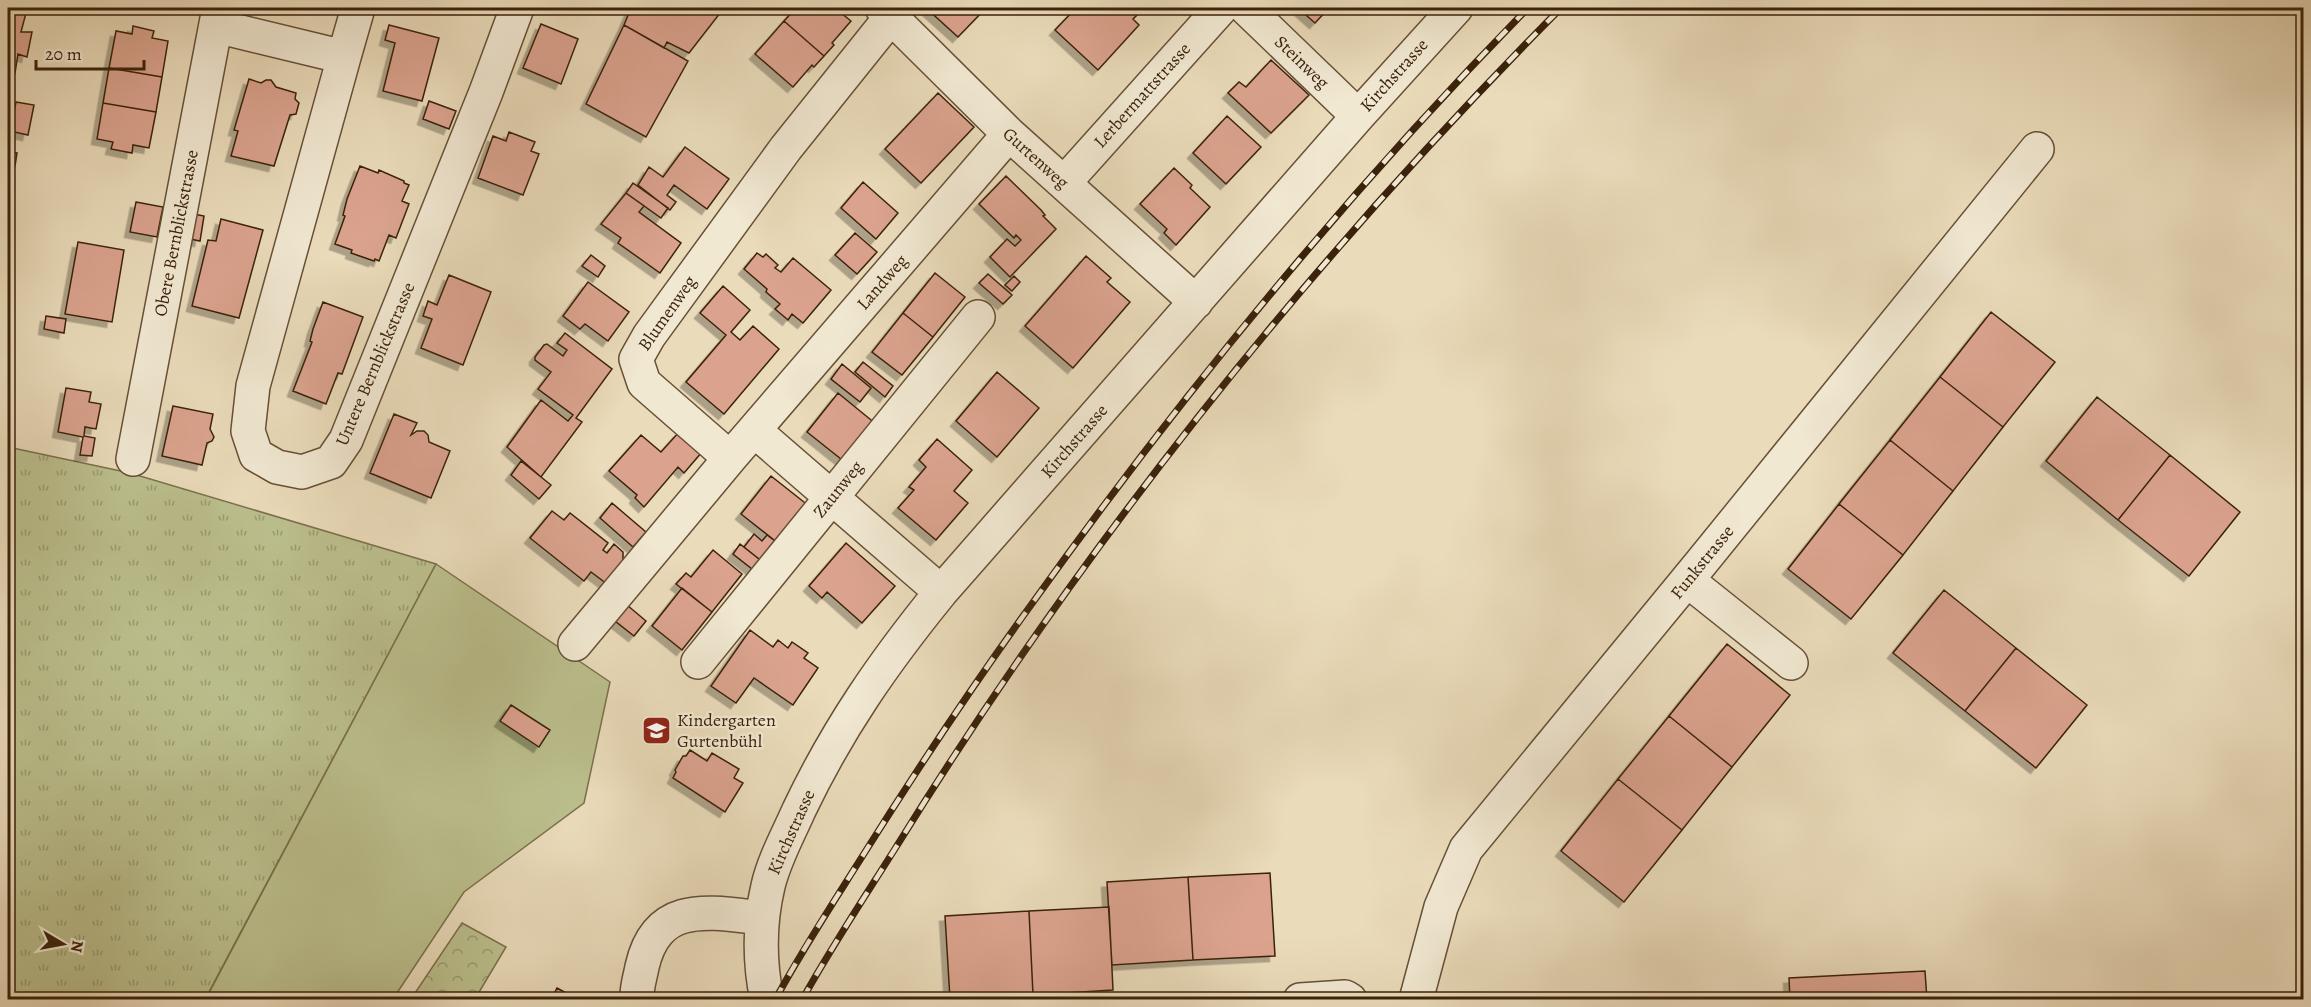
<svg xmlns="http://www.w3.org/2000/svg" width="2311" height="1007" viewBox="0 0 2311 1007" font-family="Alegreya,serif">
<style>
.grass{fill:url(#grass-tufts);stroke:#7b704c;stroke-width:1.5}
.forest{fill:url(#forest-crowns);stroke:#7b704c;stroke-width:1.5}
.garden{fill:#bbbf8d;stroke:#7b704c;stroke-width:1.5}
.building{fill:#dba38e;stroke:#3b220b;stroke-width:1.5;filter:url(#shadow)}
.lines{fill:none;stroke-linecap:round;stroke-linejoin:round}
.minor-casing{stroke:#675037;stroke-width:36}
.minor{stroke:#f1e8d2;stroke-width:33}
.rail-casing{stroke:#3b220b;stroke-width:7}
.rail{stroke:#f1e8d2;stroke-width:4.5;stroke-dasharray:14;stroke-linecap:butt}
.labels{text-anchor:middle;stroke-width:4.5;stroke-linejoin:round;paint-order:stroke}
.street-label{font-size:18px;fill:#3b220b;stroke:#f1e8d2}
.poi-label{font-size:18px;fill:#3b220b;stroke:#f1e8d2;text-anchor:start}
</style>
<defs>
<pattern id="grass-tufts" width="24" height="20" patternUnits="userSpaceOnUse" patternTransform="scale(1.5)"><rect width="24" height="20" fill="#bbbf8d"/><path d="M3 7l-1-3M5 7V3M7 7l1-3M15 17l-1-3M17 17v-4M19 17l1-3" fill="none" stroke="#999b71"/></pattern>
<pattern id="forest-crowns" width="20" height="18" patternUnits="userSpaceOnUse" patternTransform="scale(1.5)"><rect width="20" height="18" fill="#bbbf8d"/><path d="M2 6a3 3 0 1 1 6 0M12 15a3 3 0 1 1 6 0" fill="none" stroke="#999b71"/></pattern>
<filter id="shadow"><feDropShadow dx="-5.5" dy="5.5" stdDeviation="0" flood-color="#0004"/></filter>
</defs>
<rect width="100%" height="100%" fill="#eadbba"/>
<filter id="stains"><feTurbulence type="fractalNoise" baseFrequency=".00333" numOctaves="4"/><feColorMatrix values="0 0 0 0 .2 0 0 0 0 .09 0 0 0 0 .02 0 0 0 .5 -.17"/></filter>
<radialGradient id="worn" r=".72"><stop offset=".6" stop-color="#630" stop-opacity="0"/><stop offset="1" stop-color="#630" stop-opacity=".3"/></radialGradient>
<path class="grass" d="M8,447L130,473L436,564L209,992L220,999L8,1000Z"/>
<path class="forest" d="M462,923L506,947L475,999H411Z"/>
<path class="garden" d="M436,564L610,682L584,803L464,892L393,999L220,1000L209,993Z"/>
<path class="building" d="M631,8H724L689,53L667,42L664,48L624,25Z
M796,8H835L851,21L832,43L834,45L824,56L784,21Z
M926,8H986L958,37Z
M1076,8H1144L1133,19L1139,25L1098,70L1055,30Z
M1298,8H1329L1315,23Z
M8,11L26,13L21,32H32L27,57L18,54L15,73L8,71Z
M784,21L824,56L814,67L812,65L793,87L755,54Z
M541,24L578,39L561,84L523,68Z
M389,25L439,38L422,101L383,91L395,43L385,40Z
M624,25L688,61L646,137L586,104Z
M133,26L154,31L152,38L168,41L162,77L109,68L116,31L132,34Z
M1271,60L1309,95L1271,133L1228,93L1239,82L1246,87Z
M109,68L162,77L156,112L103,103Z
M249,79L261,83L266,80H271L276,87L296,93L295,99L299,103L296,114L290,115L274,166L231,156L238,131L234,130Z
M938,93L974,127L921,183L885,149Z
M429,101L456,111L449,129L423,119Z
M16,102L34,105L28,135L10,131Z
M103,103L156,112L149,148L133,145L132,153L111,149L113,142L97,139Z
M1227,116L1261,147L1226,184L1193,153Z
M509,132L535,142L531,151L539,154L523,195L478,178L493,136L506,141Z
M8,138H10L9,152L17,153L15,166H8V168Z
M685,147L729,179L707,209L674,185L667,195L676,202L670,210L638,185L649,167L663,177Z
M360,166L378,173L379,170L404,181V183L409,185L402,201L409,204L396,238L389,235L379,261L375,259L374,261L351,253L352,250L335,244L345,216L343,215L347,199Z
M1174,168L1192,185L1190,188L1210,207L1176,245L1164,233L1167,229L1140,204Z
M1006,176L1041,210L1045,215L1043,216L1056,229L1010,277L990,257L1007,239L1015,246L1021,240L1016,235L1014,238L979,204Z
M863,182L898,213L876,239L841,208Z
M633,183L668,208L661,218L626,193Z
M626,193L644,206L639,212L681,243L660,273L618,243L621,238L601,224Z
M136,202L163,207L157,237L130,232Z
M194,214L204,216L200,241L190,239Z
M221,219L263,230L239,318L192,306L208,240L216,241Z
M855,233L877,252L857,274L835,255Z
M78,242L124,250L112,322L65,314Z
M757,253L763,257L766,254L778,265L775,268L781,272L793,258L831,290L803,323L792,314L788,320L775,309L780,304L766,292L767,289L744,269Z
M591,255L605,266L598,277L582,266Z
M1086,256L1111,278L1107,282L1130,302L1073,368L1025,326Z
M935,273L965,297L933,337L903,313Z
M988,274L1012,295L1003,304L979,283Z
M449,275L491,292L463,365L421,348L432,319L423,316L428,301L437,305Z
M1014,276L1020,282L1012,291L1005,285Z
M588,282L629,312L608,341L585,324L580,329L563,316Z
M723,286L750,310L731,332L740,340L753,326L779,349L724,414L686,382L726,335L700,313Z
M323,302L363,317L342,374L338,373L326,404L293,391L312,342L310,341L313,329Z
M1991,312L2055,362L2003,427L1940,377Z
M903,313L933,337L902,375L872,352Z
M46,316L66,319L64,333L44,329Z
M565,333L612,369L576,418L582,422L541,477L507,447L541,400L568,421L573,415L538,389L551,372L535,360V357L544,345L547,344L563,356L567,350L557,343Z
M863,362L893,386L885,397L855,372Z
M842,364L871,388L860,402L831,379Z
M997,372L1039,408L997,457L956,421Z
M1940,377L2003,427L1953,491L1890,440Z
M66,388L91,392L89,402L101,404L96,429L85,427L84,436L95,438L92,456L80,455L83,437L58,432Z
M838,393L876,424L846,463L807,432Z
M2097,397L2170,455L2118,520L2046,461Z
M173,406L213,414L210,429L214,437L212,441L207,443L202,465L162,456Z
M394,414L417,423L411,435L417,431H424L428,435L429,442L450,451L431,498L370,473Z
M679,432L702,452L684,473L678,467L644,507L635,498L637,495L609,471L641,435L661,452Z
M937,439L972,470L954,491L968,503L936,540L898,508L914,490L909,487L926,467L919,460Z
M1890,440L1953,491L1903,555L1839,504Z
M2170,455L2240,512L2189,576L2118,520Z
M521,461L551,485L539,499L511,475Z
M771,476L809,506L779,544L741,514Z
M612,503L646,532L633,547L600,518Z
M1839,504L1903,555L1851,619L1788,569Z
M552,511L564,520L570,513L608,543L603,550L607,553L614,544L623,552V563L607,584L591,572L584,581L530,538Z
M754,534L762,541L767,535L779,544L764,563L744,547Z
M846,543L895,586L862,623L827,592L822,598L809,586Z
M740,544L764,563L757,573L733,554Z
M713,550L742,574L712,612L676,584L686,573L691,577Z
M682,588L712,612L682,650L652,626Z
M1944,590L2016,648L1965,711L1893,653Z
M627,605L646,621L634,636L615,621Z
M750,630L773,647L778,640L788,648L792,642L808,653L804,658L818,668L793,705L754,678L736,703L711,686Z
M1727,644L1790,695L1732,767L1669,716Z
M2016,648L2087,705L2036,768L1965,711Z
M511,705L550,730L539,747L500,721Z
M1669,716L1732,767L1682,830L1618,779Z
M690,750L707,761L712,753L739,769L734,778L743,783L725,812L673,778L676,772L675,770L683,756H686Z
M1618,779L1682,830L1624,902L1561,851Z
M1270,873L1275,956L1193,960L1188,877Z
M1188,877L1193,960L1112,965L1107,882Z
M1109,907L1113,990L1033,995L1029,911Z
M1029,911L1033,995L950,999L945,916Z
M1925,971L1927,1000H1790L1789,978Z
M557,988L579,1000H551Z"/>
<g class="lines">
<defs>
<path id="minor" d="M882,8L1009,134L1196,302
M1246,8L1358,116
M216,26L344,57L358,8
M344,57L253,386L248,431L256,455L277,467L302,472L331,462L346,440L486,92L517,8
M1064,183L1221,8
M755,431L941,592
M730,458L644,383L636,359L649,336L786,148L891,17
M133,459L219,8
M1687,580L1791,663
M575,644L730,458L1009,134
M698,662L978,317
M637,1000C636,989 640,978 642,967C657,900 709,912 762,918
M767,1000C759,961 759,924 768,886C774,860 788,835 799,810C838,728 884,662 941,592L1358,116L1456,8
M1300,1000L1345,997L1350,1000
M1416,1000L1441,907L1466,849L1701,563L2037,149"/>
</defs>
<use href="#minor" class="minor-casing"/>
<use href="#minor" class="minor"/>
<defs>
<path id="rail" d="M775,1000C801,952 831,906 860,860C914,774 971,688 1031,605C1182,394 1347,193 1528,8
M802,1000C832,946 866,895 898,844C1086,541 1310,261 1561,8"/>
</defs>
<use href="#rail" class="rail-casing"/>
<use href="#rail" class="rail"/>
</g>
<defs>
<symbol id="school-square" viewBox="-11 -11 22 22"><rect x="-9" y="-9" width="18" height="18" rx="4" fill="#8f2418" stroke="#f1e8d2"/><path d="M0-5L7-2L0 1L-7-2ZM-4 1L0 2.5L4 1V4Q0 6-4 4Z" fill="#fff"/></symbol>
</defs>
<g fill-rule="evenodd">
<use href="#school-square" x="640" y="714" width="33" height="33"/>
</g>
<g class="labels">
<g class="street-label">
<text transform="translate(1302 62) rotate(44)" y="6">Steinweg</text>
<text transform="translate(1394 75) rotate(-48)" y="6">Kirchstrasse</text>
<text transform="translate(1142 95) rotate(-48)" y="6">Lerbermattstrasse</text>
<text transform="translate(1036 158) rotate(42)" y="6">Gurtenweg</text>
<text transform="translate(176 233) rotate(-79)" y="6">Obere Bernblickstrasse</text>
<text transform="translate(882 282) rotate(-49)" y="6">Landweg</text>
<text transform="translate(667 313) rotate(-55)" y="6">Blumenweg</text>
<text transform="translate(375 364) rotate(-67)" y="6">Untere Bernblickstrasse</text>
<text transform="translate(1074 441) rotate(-49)" y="6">Kirchstrasse</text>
<text transform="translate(838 489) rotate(-51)" y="6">Zaunweg</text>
<text transform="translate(1702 562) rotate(-51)" y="6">Funkstrasse</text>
<text transform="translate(791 832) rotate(-66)" y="6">Kirchstrasse</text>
</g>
<g class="poi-label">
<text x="677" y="726">Kindergarten<tspan x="677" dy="21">Gurtenbühl</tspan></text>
</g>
</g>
<rect width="2311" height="1007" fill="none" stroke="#eadbba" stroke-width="30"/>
<rect x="9" y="9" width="2293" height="989" fill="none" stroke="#3b220b" stroke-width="3"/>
<rect x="15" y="15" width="2281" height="977" fill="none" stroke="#3b220b" stroke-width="1.5"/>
<g transform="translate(63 944) rotate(100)" stroke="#f1e8d2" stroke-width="4.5" paint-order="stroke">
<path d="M0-4.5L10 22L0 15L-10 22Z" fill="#3b220b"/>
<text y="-9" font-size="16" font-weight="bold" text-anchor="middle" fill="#3b220b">N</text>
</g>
<path d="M36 60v9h108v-9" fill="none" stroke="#3b220b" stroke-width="3"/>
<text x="45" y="60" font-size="18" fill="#3b220b" stroke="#f1e8d2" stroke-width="4.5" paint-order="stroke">20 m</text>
<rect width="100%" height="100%" filter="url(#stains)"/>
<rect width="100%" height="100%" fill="url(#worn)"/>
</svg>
